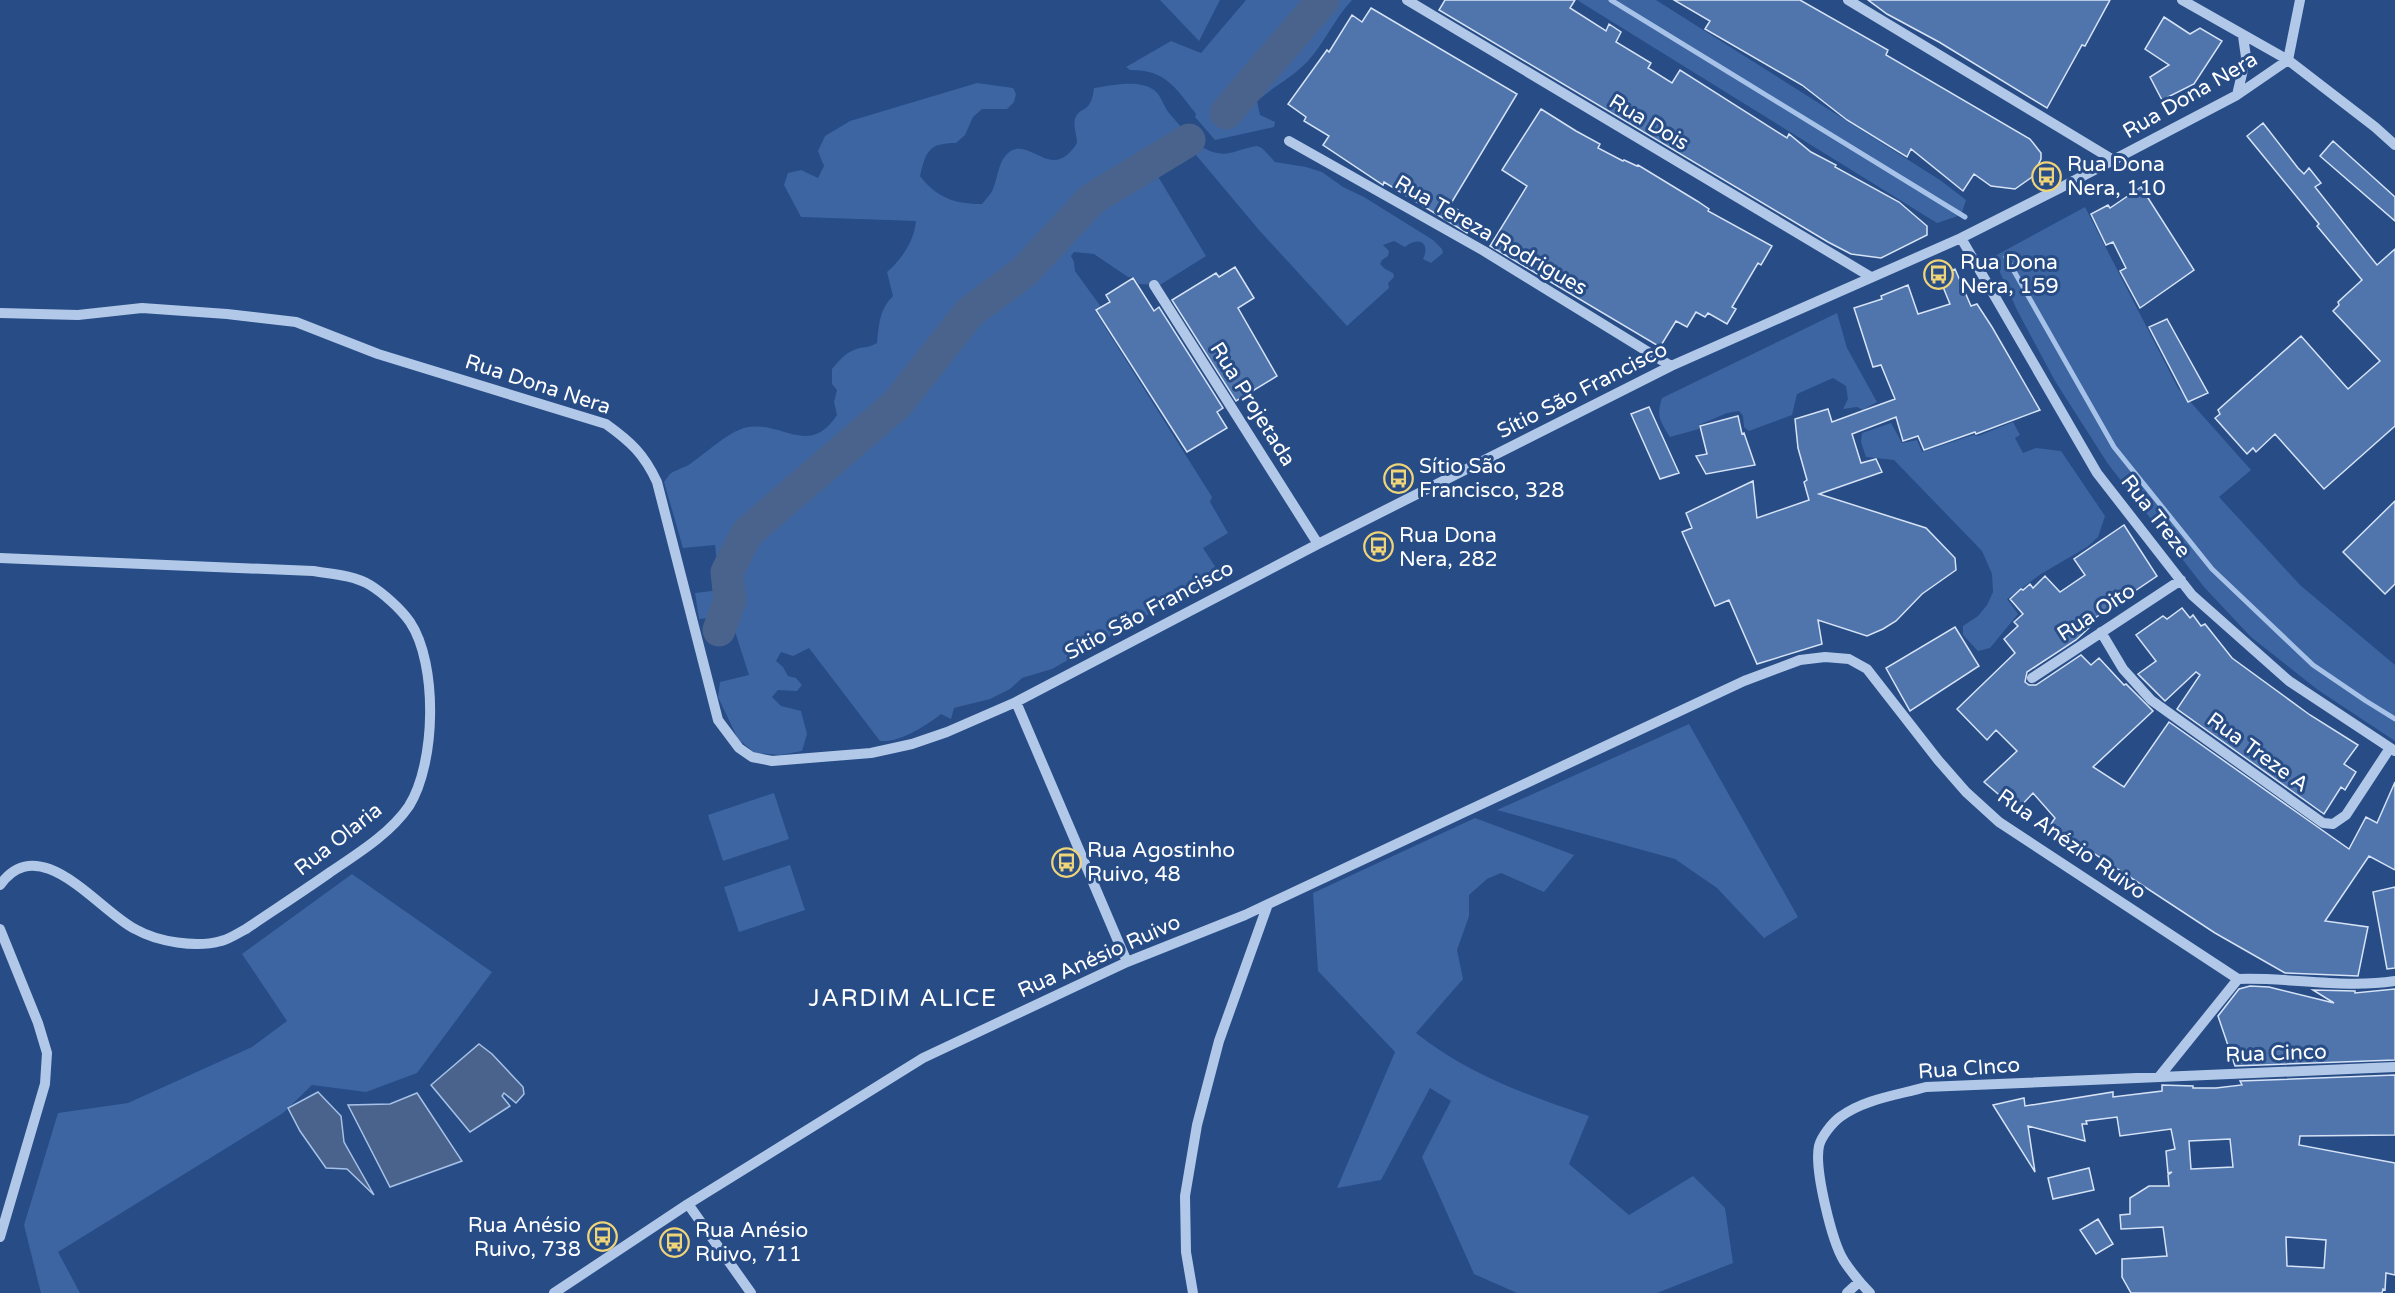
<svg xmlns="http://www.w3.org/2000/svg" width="2395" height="1293" viewBox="0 0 2395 1293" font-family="'Varela Round',sans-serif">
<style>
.green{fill:#3c65a2}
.water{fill:#49638c;stroke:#a7c2e8;stroke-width:1.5}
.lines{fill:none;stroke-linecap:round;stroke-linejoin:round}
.stream{stroke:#a7c2e8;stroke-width:5}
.river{stroke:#49638c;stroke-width:33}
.building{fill:#5075ad;stroke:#d6e3f6;stroke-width:1.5;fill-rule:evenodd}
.minor{stroke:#b2c8e8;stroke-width:10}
.labels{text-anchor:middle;stroke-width:6;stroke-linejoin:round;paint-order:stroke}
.street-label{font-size:21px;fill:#fff;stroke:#274c86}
.poi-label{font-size:21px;fill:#fff;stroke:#274c86;text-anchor:start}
.quarter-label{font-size:24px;letter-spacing:1.5px;fill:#fff;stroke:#274c86}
</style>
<rect width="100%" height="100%" fill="#274c86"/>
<path class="green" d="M1160,0H1220L1199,41Z
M1246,0H1318L1231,95L1229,109L1248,106L1277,78L1335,0H1352C1335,18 1325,42 1308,61C1293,77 1273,87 1257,101L1260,115L1275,122L1274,127L1215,140L1195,117L1196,114C1175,87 1166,70 1130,70L1126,67L1171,41L1201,53Z
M1577,0H1656L1940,180L1966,200L1961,215L1937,223Z
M977,83L1013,88L1016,94L1014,102L1007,109H982L973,117L965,135L956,143C929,143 926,151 920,176C937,198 955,204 982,204C986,199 991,194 993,189C998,177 998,163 1007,154C1029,133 1051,185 1077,143C1077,136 1073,125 1075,119C1080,105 1091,115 1094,88C1112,85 1139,79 1154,90C1161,95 1164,107 1169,113C1179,125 1189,133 1191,149L1200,146C1226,161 1232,150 1257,146L1262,148L1275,162L1306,167L1322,172L1343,187L1364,197L1433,240L1442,249L1443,253L1431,263L1423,259C1431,242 1418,236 1405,247L1394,241L1383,245L1389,251L1388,256L1382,260L1380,264L1385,269L1393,273L1394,277L1388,283L1389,288L1347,326L1259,230L1191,149L1161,169L1157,175L1206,256L1160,285L1139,284L1133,277H1128L1094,254L1074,252L1071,256L1074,262L1075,271L1101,307L1095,311L1212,497L1210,502L1228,533L1203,548L1220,574L1052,669L1022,678L1010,689L990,699L954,708L951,719L941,714C926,726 899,743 880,741L809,648L793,656L781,652L776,661L783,667L788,676L796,678L802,685L797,691L778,690L772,697L781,706L801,711L807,734L802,751L780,755L755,753L738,739L718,697L720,682L749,675L730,616L699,619L695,593L720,590L715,545L683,548L664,482C665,481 669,475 670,474C675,470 684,468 690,464C706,453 731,429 749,427C783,422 810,457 837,415L834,402L837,390L832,384V369C838,362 845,353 854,350C863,346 867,349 877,343C879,325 879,310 893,296L887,272C902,259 914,241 916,221L801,217L784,185L788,173L801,170L818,178L824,166L818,151L825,136L850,121Z
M2085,207L2178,388L2251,470L2219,497L2300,585L2395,665V741L2318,690L2251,637L2204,587L2108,464L2055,381L2017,310L1993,257Z
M1837,313L1847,348L1877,402L1863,410L1857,407L1843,409L1848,399L1846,386L1833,378L1797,394L1792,415L1749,431L1744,427L1743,416L1739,411L1727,413L1699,425V429L1670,437C1660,421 1656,417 1662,398Z
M2013,422L2020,435L2015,438L2023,453L2036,448L2061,451L2105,516L2098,537L2087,547L2041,574L2007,599L2018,614L1990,648L1978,651L1963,635V626L1978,616L1987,605L1993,592L1992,574L1982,551L1894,460L1866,457L1861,442L1862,433L1891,423L1902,443L1917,440L1922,452L1973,435L1978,436Z
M1689,724L1798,917L1764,938L1717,888L1675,859L1497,810Z
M774,793L789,839L723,861L708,815Z
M1475,818L1574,855L1544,892L1501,873L1487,879L1469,895V916L1457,950L1463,979L1416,1033C1468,1074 1526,1095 1589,1116L1569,1164L1629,1215L1693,1176L1725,1208L1733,1263L1657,1293H1517L1474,1274L1422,1157L1451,1101L1430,1088L1381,1180L1337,1188L1395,1052L1318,971L1313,893Z
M790,865L805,910L739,932L724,887Z
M352,874L492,972L417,1073L366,1092L312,1085L283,1113L58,1252L80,1293H41L24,1225L58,1113L128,1103L252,1047L287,1021L242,954Z"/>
<path class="water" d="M479,1044L492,1054L523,1087L524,1094L516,1103L504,1093L502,1096L510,1106L470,1132L431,1085Z
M318,1092L341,1116L344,1142L374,1195L347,1169L326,1168L300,1131L288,1108Z
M417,1093L462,1161L390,1187L348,1105L390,1104Z"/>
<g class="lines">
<path class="stream" d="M1611,0L1965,217
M2006,257L2114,447L2212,569L2313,665L2366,701L2395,719"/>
<path class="river" d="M1226,113L1323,0
M719,630L730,600L727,572L747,533L897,404L970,312L1024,272L1092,199L1189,140"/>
</g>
<path class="building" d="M1445,0H1575L1570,8L1606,31L1609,24L1621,32L1616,42L1651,63L1648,68L1672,83L1680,70L1787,138L1789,134L1811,152L1836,165L1835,167L1899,202L1927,226V235L1881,258L1851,254L1828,242L1439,10Z
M1674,0H1800L1888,50L1886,55L2030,139L2041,153V159L2032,177L2015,189L1991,186L1974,174L1963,191L1911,149L1907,157L1847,120L1802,85L1705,29L1710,21Z
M1868,0H2110L2085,46L2082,45L2047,108L1939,42L1887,14Z
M1371,8L1517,94L1450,205L1474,220L1467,233L1384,182L1383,185L1323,145L1329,136L1304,121L1306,117L1288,104L1327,50L1329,52L1352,15L1362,22Z
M2164,17L2190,34L2200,28L2222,41L2194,84L2162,100L2150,77L2169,65L2145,49Z
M1541,109L1576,131L1600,144L1598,148L1623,161L1624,160L1637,166L1638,165L1697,201L1709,209L1708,211L1772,246L1761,265L1758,263L1732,307L1736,309L1727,324L1708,313L1705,317L1696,312L1687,327L1676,321L1660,347L1490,246L1527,186L1502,170Z
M2263,123L2298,168L2304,174L2309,168L2321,183L2315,187L2377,265L2395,249V426L2324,489L2275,434L2256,452L2253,448L2247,454L2215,418L2220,414L2218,410L2301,336L2348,389L2380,361L2333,311L2339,305L2338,302L2362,280L2317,226L2319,224L2247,136Z
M2333,141L2395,197V221L2320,156Z
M2141,187L2194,270L2140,308L2120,271L2126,268L2113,242L2106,245L2091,214L2108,205L2110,208Z
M1235,267L1254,298L1238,308L1277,376L1236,401L1172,300L1216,273L1219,277Z
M1955,269L1971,306L1977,304L1992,327L2040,410L1976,434L1975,432L1924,450L1918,436L1903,441L1896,417L1852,434L1861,463L1876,459L1882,472L1819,494L1926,528L1955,558L1956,570L1922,594L1896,621L1883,629L1867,636L1818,620L1822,644L1757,664L1729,600L1715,606L1682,532L1692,528L1686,513L1753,481L1757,518L1809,500L1804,482L1807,480L1798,448L1795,419L1828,409L1832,422L1895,399L1881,365L1873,367L1854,308L1882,299L1881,296L1908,285L1918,314L1950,304L1939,277Z
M1133,278L1154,311L1159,307L1223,408L1217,412L1227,428L1187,452L1096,310L1110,302L1106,295Z
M2167,319L2208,393L2188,402L2149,327Z
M1649,407L1679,473L1660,479L1631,414Z
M1738,416L1742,434L1744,433L1755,465L1706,474L1696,456L1707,454L1700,426Z
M2395,501V584L2385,594L2343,552Z
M2124,525L2157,576L2089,622L2092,625L2076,640L2027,672L2025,682L2029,685H2036L2081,655L2091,665L2099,658L2124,685L2126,684L2153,711L2093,767L2124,787L2169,722L2349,849L2366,817L2377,823L2395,782V870L2369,856L2325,921L2368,927L2358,976L2285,973L2215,933L2061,832L2051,824L2055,818L2033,793L2017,810L1984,782L2017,751L1996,730L1987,740L1957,709L2015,653L2004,639L2018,626L2014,622L2023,614L2010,599L2021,589L2023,590L2030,584L2033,588L2045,576L2060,592L2085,575L2074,559Z
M2182,608L2190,618L2193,615L2201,626L2205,624L2232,658L2310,715L2358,745L2344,764L2356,772L2345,790L2341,787L2324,814L2177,709L2200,675L2196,672L2165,701L2138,674L2156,661L2136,635L2163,616L2167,619Z
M1955,627L1979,666L1910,711L1886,668Z
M2395,887V968L2387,969L2373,892Z
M2250,986L2269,987L2334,1003L2313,990L2355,991V993L2395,989V1060L2235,1066L2218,1016L2239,989Z
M2395,1075V1135L2300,1136L2299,1145L2395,1163V1275L2386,1273L2385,1290L2383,1289L2382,1293H2131L2122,1277V1259L2167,1256L2163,1227L2121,1229L2120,1215L2130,1214V1198L2149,1186H2169L2168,1175L2172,1172L2168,1173L2166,1151L2175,1149L2171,1129L2120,1136L2117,1117L2086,1121L2087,1124H2082L2085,1141L2028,1126L2035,1172L1993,1105L2024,1098L2025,1106L2113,1092V1097L2162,1091V1085L2193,1086V1088H2216L2242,1085L2240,1081ZM2230,1139L2233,1167L2191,1169L2189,1141ZM2286,1237L2326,1240L2324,1268L2287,1266Z
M2089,1168L2094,1190L2053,1199L2048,1178Z
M2098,1219L2113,1244L2096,1254L2080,1230Z"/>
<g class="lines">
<path class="minor" d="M1407,0L1871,277
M1848,0L2115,161
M2182,0L2288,60L2375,127L2395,145
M2288,60L2300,0
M2237,95L2246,57L2243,36
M1289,141L1484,251L1671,366
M1961,238L2097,473L2192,595L2289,681L2395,751
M1154,285L1318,544
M0,313L78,315L142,308L227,314L296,322L378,354L606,424C631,442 644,454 657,482L718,720L739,748L752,757L772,761L871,753L912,744L947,732L1016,702L1318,544L1671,366L1961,238L2060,188L2237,95L2288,60
M0,558L313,571C331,574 353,575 370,585C383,593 401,609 410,622C438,664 436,763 409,806C390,834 357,854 329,873C302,892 274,910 246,929C238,933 230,939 221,941C196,948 158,942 135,929C99,911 40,829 0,885
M2101,632L2123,669L2151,700L2323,823L2333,824L2346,815L2390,748
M2032,678L2181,580
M1016,702L1127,962
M0,929L38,1023L47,1053L45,1084L0,1237
M2238,979C2291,977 2342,989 2395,981
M2159,1077L2238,979
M688,1204L751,1293
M554,1293L688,1204L923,1058L1127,962L1245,915L1744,681L1800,660L1825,657L1849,659L1867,669L1938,760L1966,792L1999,822L2238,979
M1193,1293L1186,1252L1185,1196L1197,1125L1219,1041L1268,904
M1847,1293L1859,1282
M1870,1293C1860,1283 1852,1273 1844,1261C1832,1242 1814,1169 1819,1146C1821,1137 1832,1123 1840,1117C1864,1099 1898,1095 1926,1087L2395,1067"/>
</g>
<defs>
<symbol id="bus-ring" viewBox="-11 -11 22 22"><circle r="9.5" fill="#274c86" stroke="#f0d478" stroke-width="1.5"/><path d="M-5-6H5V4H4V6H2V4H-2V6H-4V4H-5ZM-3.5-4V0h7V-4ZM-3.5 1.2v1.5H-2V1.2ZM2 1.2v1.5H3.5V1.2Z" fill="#f0d478"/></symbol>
</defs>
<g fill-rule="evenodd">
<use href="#bus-ring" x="2030" y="160" width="33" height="33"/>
<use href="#bus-ring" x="1922" y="258" width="33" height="33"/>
<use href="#bus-ring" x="1382" y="462" width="33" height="33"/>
<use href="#bus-ring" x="1362" y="530" width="33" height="33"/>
<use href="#bus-ring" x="1050" y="846" width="33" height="33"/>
<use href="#bus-ring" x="586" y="1220" width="33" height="33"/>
<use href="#bus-ring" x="658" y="1226" width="33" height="33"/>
</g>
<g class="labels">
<g class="street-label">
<text transform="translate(2190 95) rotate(-30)" y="7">Rua Dona Nera</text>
<text transform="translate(1649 122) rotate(31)" y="7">Rua Dois</text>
<text transform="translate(1491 235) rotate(30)" y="7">Rua Tereza Rodrigues</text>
<text transform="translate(538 384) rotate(18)" y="7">Rua Dona Nera</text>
<text transform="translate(1582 390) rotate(-27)" y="7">Sítio São Francisco</text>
<text transform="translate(1253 404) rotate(58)" y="7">Rua Projetada</text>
<text transform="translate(2156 516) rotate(52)" y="7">Rua Treze</text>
<text transform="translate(1149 610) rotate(-28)" y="7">Sítio São Francisco</text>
<text transform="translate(2096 612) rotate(-33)" y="7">Rua Oito</text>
<text transform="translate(2258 752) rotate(36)" y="7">Rua Treze A</text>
<text transform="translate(338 839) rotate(-38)" y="7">Rua Olaria</text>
<text transform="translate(2072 844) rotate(35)" y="7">Rua Anézio Ruivo</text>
<text transform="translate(1099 956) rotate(-24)" y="7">Rua Anésio Ruivo</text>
<text transform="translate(2276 1053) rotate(-2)" y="7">Rua Cinco</text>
<text transform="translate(1969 1068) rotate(-4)" y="7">Rua CInco</text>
</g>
<g class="poi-label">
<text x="2067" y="171">Rua Dona<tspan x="2067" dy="24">Nera, 110</tspan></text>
<text x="1960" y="269">Rua Dona<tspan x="1960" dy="24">Nera, 159</tspan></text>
<text x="1419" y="473">Sítio São<tspan x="1419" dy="24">Francisco, 328</tspan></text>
<text x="1399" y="542">Rua Dona<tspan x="1399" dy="24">Nera, 282</tspan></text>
<text x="1087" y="857">Rua Agostinho<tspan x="1087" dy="24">Ruivo, 48</tspan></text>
<text x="581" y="1232" text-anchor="end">Rua Anésio<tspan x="581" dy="24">Ruivo, 738</tspan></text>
<text x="695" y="1237">Rua Anésio<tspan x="695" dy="24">Ruivo, 711</tspan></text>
</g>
<g class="quarter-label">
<text x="903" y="1006">JARDIM ALICE</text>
</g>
</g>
</svg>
